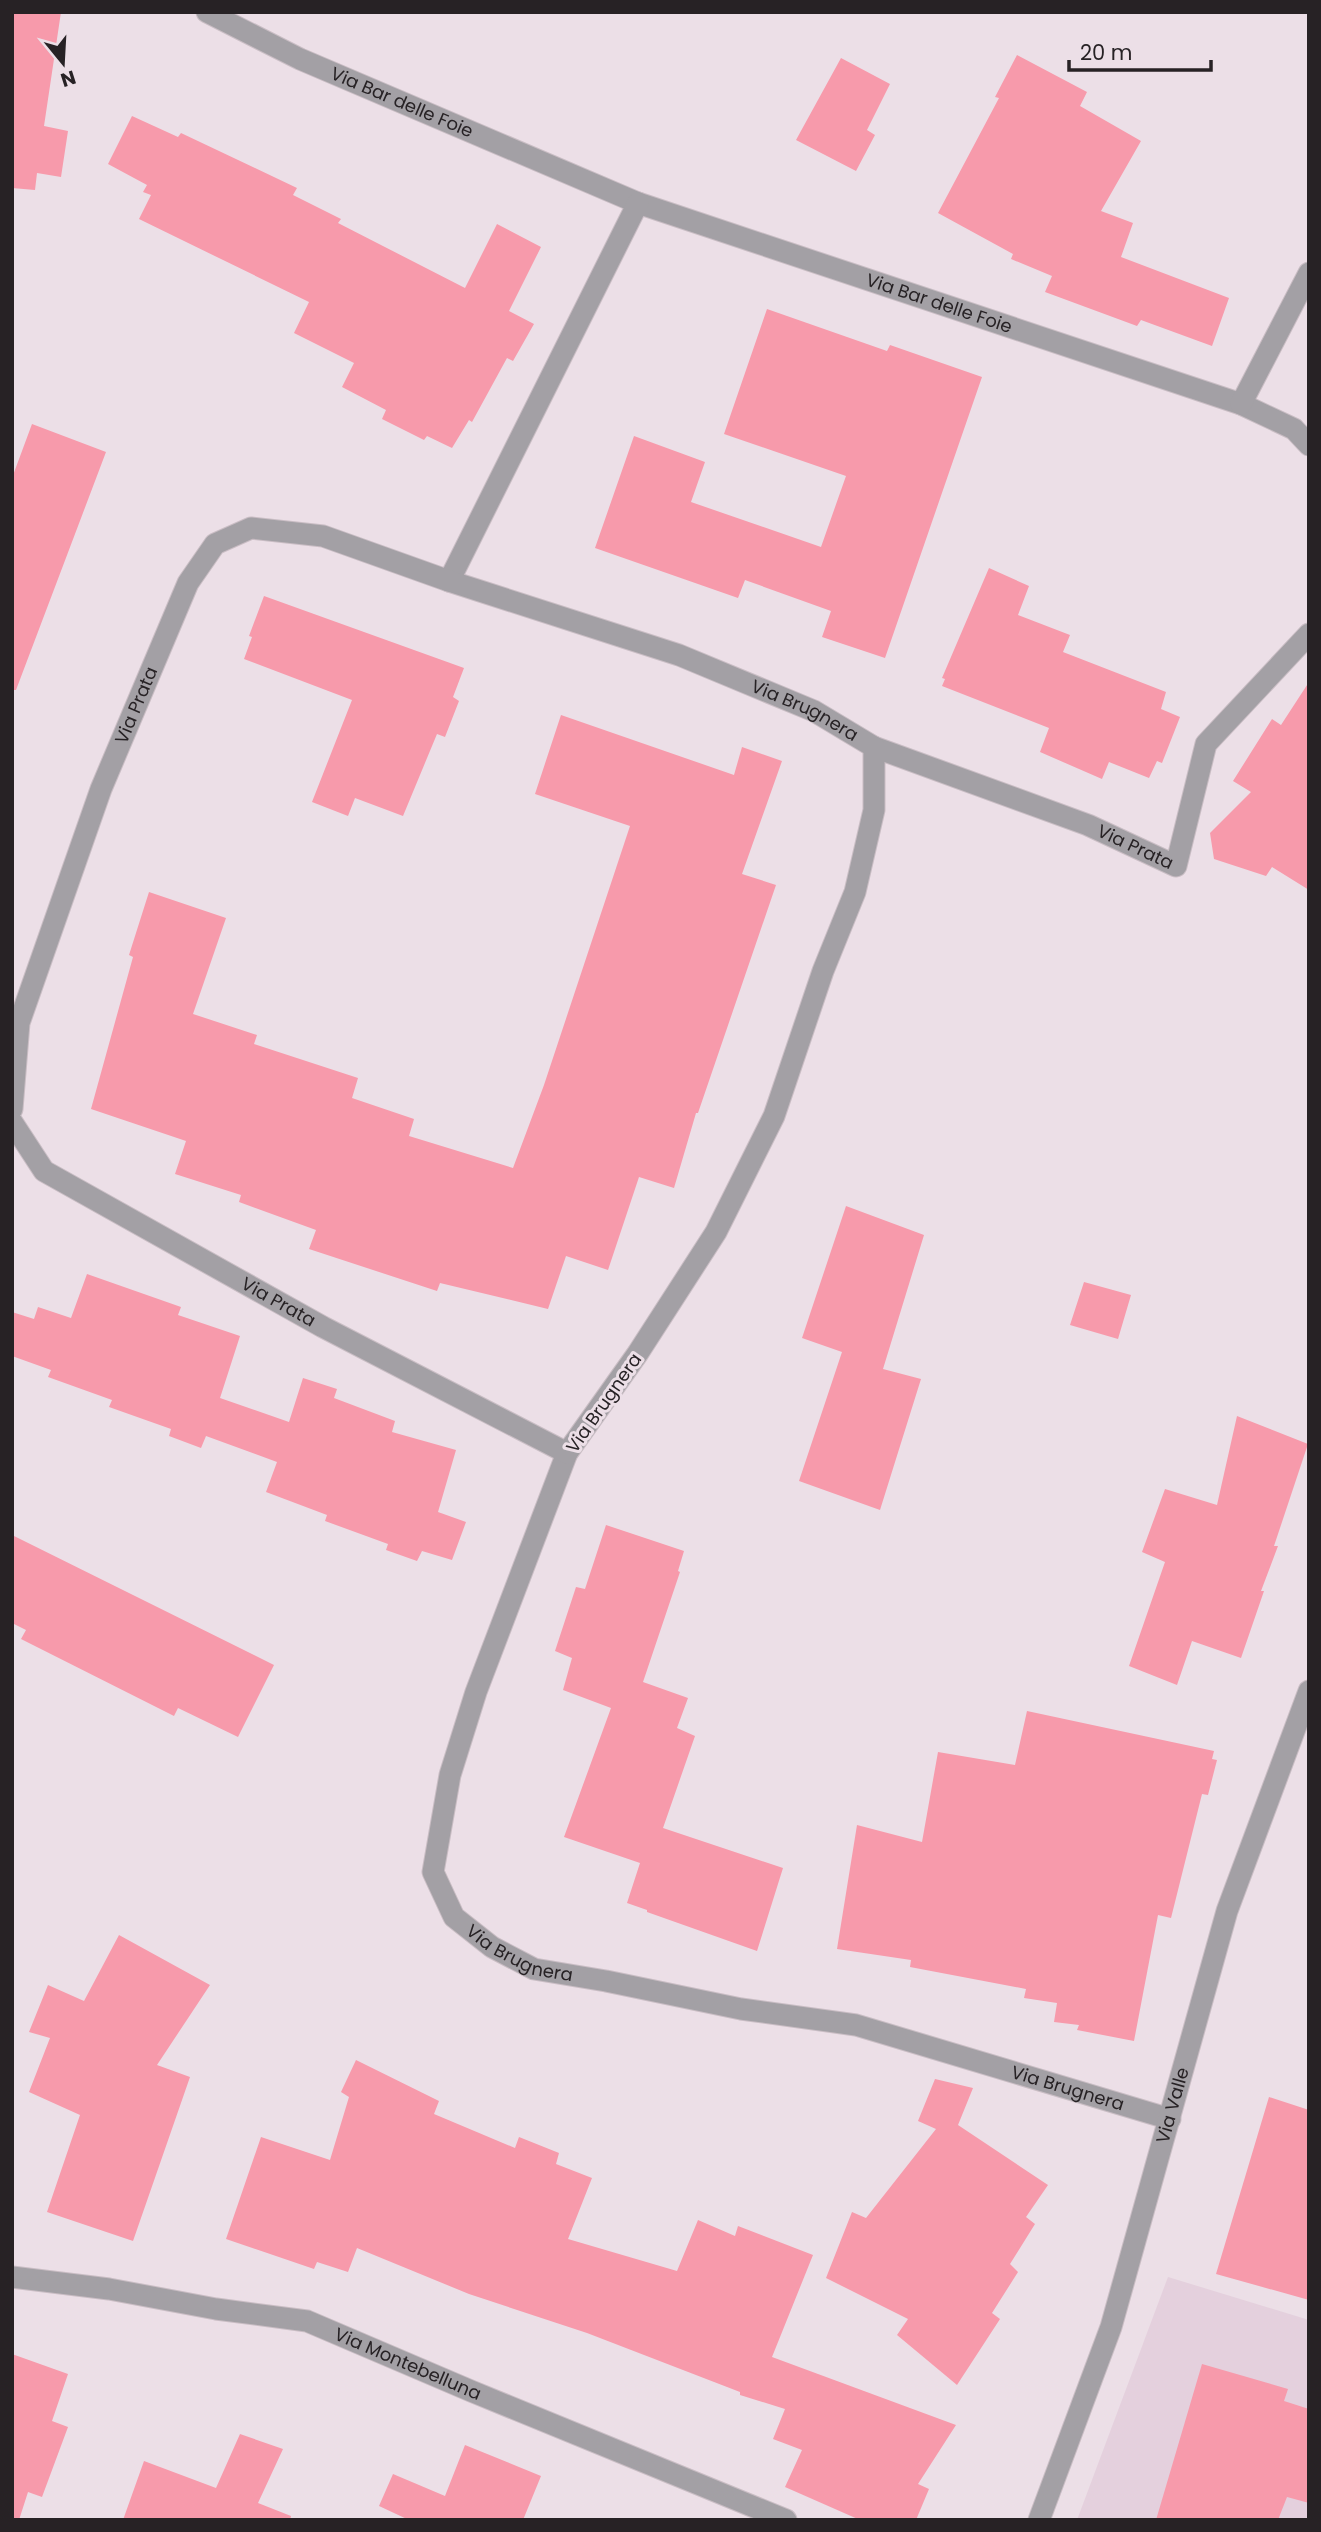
<svg xmlns="http://www.w3.org/2000/svg" width="1321" height="2532" viewBox="0 0 1321 2532" font-family="Poppins,sans-serif">
<style>
.built{fill:#e4d0dd}
.building{fill:#f79aab}
.lines{fill:none;stroke-linecap:round;stroke-linejoin:round}
.minor-casing{stroke:#c9bdc4;stroke-width:23}
.tertiary-casing{stroke:#c9bdc4;stroke-width:23}
.minor{stroke:#a3a0a5;stroke-width:21}
.tertiary{stroke:#a3a0a5;stroke-width:21}
.labels{text-anchor:middle;stroke-width:6;stroke-linejoin:round;paint-order:stroke}
.street-label{font-size:18px;fill:#272225;stroke:#ecdfe7}
</style>
<rect width="100%" height="100%" fill="#ecdfe7"/>
<path class="built" d="M1168,2277L1309,2320V2520H1077Z"/>
<path class="building" d="M12,12H61L44,126L68,131L61,177L37,173L35,190L12,188Z
M1017,55L1087,92L1080,106L1141,141L1101,211L1133,223L1121,257L1229,298L1212,346L1141,320L1137,326L1045,292L1052,276L1011,259L1013,254L938,213L999,98L995,97Z
M841,58L890,84L867,130L875,135L856,171L796,140Z
M132,116L178,137L181,133L297,188L293,195L341,219L338,223L465,288L497,224L541,247L509,311L534,324L513,361L507,358L472,422L469,420L452,448L427,436L424,440L382,419L386,410L342,387L354,363L294,333L309,302L139,219L151,195L143,192L147,185L108,164Z
M767,309L887,351L890,345L982,377L885,658L822,637L831,611L745,580L738,598L595,548L634,436L705,462L691,502L821,547L846,476L724,434Z
M32,424L106,452L16,690H12V478Z
M989,568L1029,586L1018,615L1070,635L1063,652L1166,692L1161,709L1180,717L1162,763L1157,761L1149,778L1109,762L1102,779L1040,752L1049,728L942,686L945,679L942,678Z
M264,596L464,668L453,697L459,701L445,737L437,734L403,816L355,798L348,816L312,802L352,700L244,659L252,637L249,636Z
M1309,682V890L1272,867L1266,876L1214,859L1210,833L1251,792L1233,781L1272,719L1281,725Z
M561,715L734,775L742,747L782,761L742,874L776,885L698,1113H696L674,1188L639,1177L608,1270L566,1256L548,1309L440,1283L437,1291L309,1249L316,1230L239,1202L241,1195L175,1174L186,1141L91,1109L133,957L129,955L149,892L226,918L193,1014L257,1035L254,1044L358,1078L352,1098L414,1119L409,1136L513,1168L544,1085L630,826L535,794Z
M846,1206L924,1235L883,1369L921,1379L880,1510L799,1481L842,1352L802,1338Z
M87,1274L181,1307L178,1315L240,1336L220,1398L289,1422L303,1378L337,1389L334,1398L395,1421L392,1432L456,1450L438,1512L466,1522L452,1560L422,1551L417,1561L386,1550L388,1544L325,1521L327,1515L266,1492L277,1462L206,1436L201,1448L169,1436L171,1429L109,1407L112,1400L48,1377L51,1370L12,1356V1312L34,1319L38,1307L71,1318Z
M1084,1282L1131,1295L1118,1339L1070,1325Z
M1237,1416L1308,1444L1274,1546H1278L1261,1591H1264L1241,1658L1192,1641L1177,1685L1129,1666L1165,1562L1142,1552L1165,1489L1217,1505Z
M606,1525L684,1551L678,1571L680,1572L643,1682L688,1698L677,1728L695,1736L663,1828L783,1868L757,1951L647,1912V1910L627,1903L640,1863L564,1837L611,1708L563,1690L572,1658L555,1651L576,1587L585,1589Z
M12,1535L274,1665L238,1737L178,1708L174,1716L21,1639L26,1630L12,1623Z
M1027,1711L1214,1751L1212,1759L1217,1760L1208,1795L1202,1794L1171,1918L1158,1915L1134,2041L1077,2030L1079,2025L1054,2022L1057,2003L1024,1998L1026,1989L910,1967L911,1960L837,1949L857,1825L922,1842L938,1752L1015,1765Z
M119,1935L210,1985L157,2065L190,2077L133,2241L47,2212L80,2115L29,2092L50,2038L29,2032L48,1985L84,2001Z
M356,2060L439,2101L434,2114L515,2148L519,2137L559,2153L556,2164L592,2178L568,2239L677,2271L698,2220L735,2236L738,2226L813,2255L772,2357L956,2425L918,2484L929,2489L916,2520H860L785,2487L802,2450L773,2439L785,2409L740,2395V2392L587,2333L469,2294L357,2248L348,2272L317,2262L314,2269L226,2239L261,2137L330,2160L349,2097L341,2092Z
M935,2079L973,2088L958,2125L1048,2185L1026,2217L1035,2224L1010,2264L1018,2272L992,2313L1000,2319L957,2385L897,2335L908,2319L826,2278L852,2212L866,2218L936,2129L918,2121Z
M1269,2097L1309,2110V2300L1216,2274Z
M12,2354L68,2374L52,2421L68,2427L42,2497L28,2492L19,2520L12,2518Z
M1202,2364L1288,2389L1284,2401L1309,2409V2503L1287,2497L1278,2520H1156Z
M240,2434L283,2449L258,2503L291,2516L290,2520H123L144,2461L216,2488Z
M465,2445L541,2476L523,2520H409L379,2506L393,2474L445,2496Z"/>
<g class="lines">
<defs>
<g id="minor">
<path id="s1" d="M207,12L300,59L638,203L1241,404L1294,429L1309,445"/>
<path d="M1241,404L1309,273"/>
<path d="M449,581L638,203"/>
<path id="s2" d="M874,747L1088,825L1176,866L1206,744L1309,634"/>
<path id="s3" d="M12,1109L19,1023L101,789L188,583L215,544L251,528L323,536L449,581L679,655L814,711L874,747V810L855,892L823,971L774,1116L716,1232L638,1353L567,1453L476,1692L450,1775L433,1872L454,1917L492,1947L534,1969L606,1981L741,2009L856,2025L1170,2119"/>
<path id="s4" d="M12,1122L44,1171L323,1327L567,1453"/>
<path id="s5" d="M12,2277L109,2289L216,2309L307,2321L471,2391L786,2520"/>
</g>
<g id="tertiary">
<path id="s6" d="M1039,2520L1111,2327L1227,1911L1309,1691"/>
</g>
</defs>
<use href="#minor" class="minor-casing"/>
<use href="#tertiary" class="tertiary-casing"/>
<use href="#minor" class="minor"/>
<use href="#tertiary" class="tertiary"/>
</g>
<g class="labels">
<g class="street-label">
<text dy="6" stroke="none"><textPath href="#s1" startOffset="215">Via Bar delle Foie</textPath></text>
<text dy="6" stroke="none"><textPath href="#s1" startOffset="789">Via Bar delle Foie</textPath></text>
<text dy="6" stroke="none"><textPath href="#s3" startOffset="425">Via Prata</textPath></text>
<text dy="6" stroke="none"><textPath href="#s3" startOffset="1230">Via Brugnera</textPath></text>
<text dy="6" stroke="none"><textPath href="#s2" startOffset="280">Via Prata</textPath></text>
<text dy="6" stroke="none"><textPath href="#s4" startOffset="327">Via Prata</textPath></text>
<text transform="translate(604 1403) rotate(-55)" y="6">Via Brugnera</text>
<text dy="6" stroke="none"><textPath href="#s3" startOffset="2658">Via Brugnera</textPath></text>
<text dy="6" stroke="none"><textPath href="#s3" startOffset="3225">Via Brugnera</textPath></text>
<text dy="6" stroke="none"><textPath href="#s6" startOffset="436">Via Valle</textPath></text>
<text dy="6" stroke="none"><textPath href="#s5" startOffset="408">Via Montebelluna</textPath></text>
</g>
</g>
<rect width="1321" height="2532" fill="none" stroke="#272225" stroke-width="28"/>
<g transform="translate(63 63) rotate(162)" stroke="#ecdfe7" stroke-width="5" paint-order="stroke">
<path d="M0-5L12 26L0 18L-12 26Z" fill="#272225"/>
<text y="-10" font-size="19" font-weight="bold" text-anchor="middle" fill="#272225">N</text>
</g>
<path d="M1069 60v10h142v-10" fill="none" stroke="#272225" stroke-width="3.5"/>
<text x="1080" y="60" font-size="21" fill="#272225" stroke="#ecdfe7" stroke-width="5" paint-order="stroke">20 m</text>
</svg>
